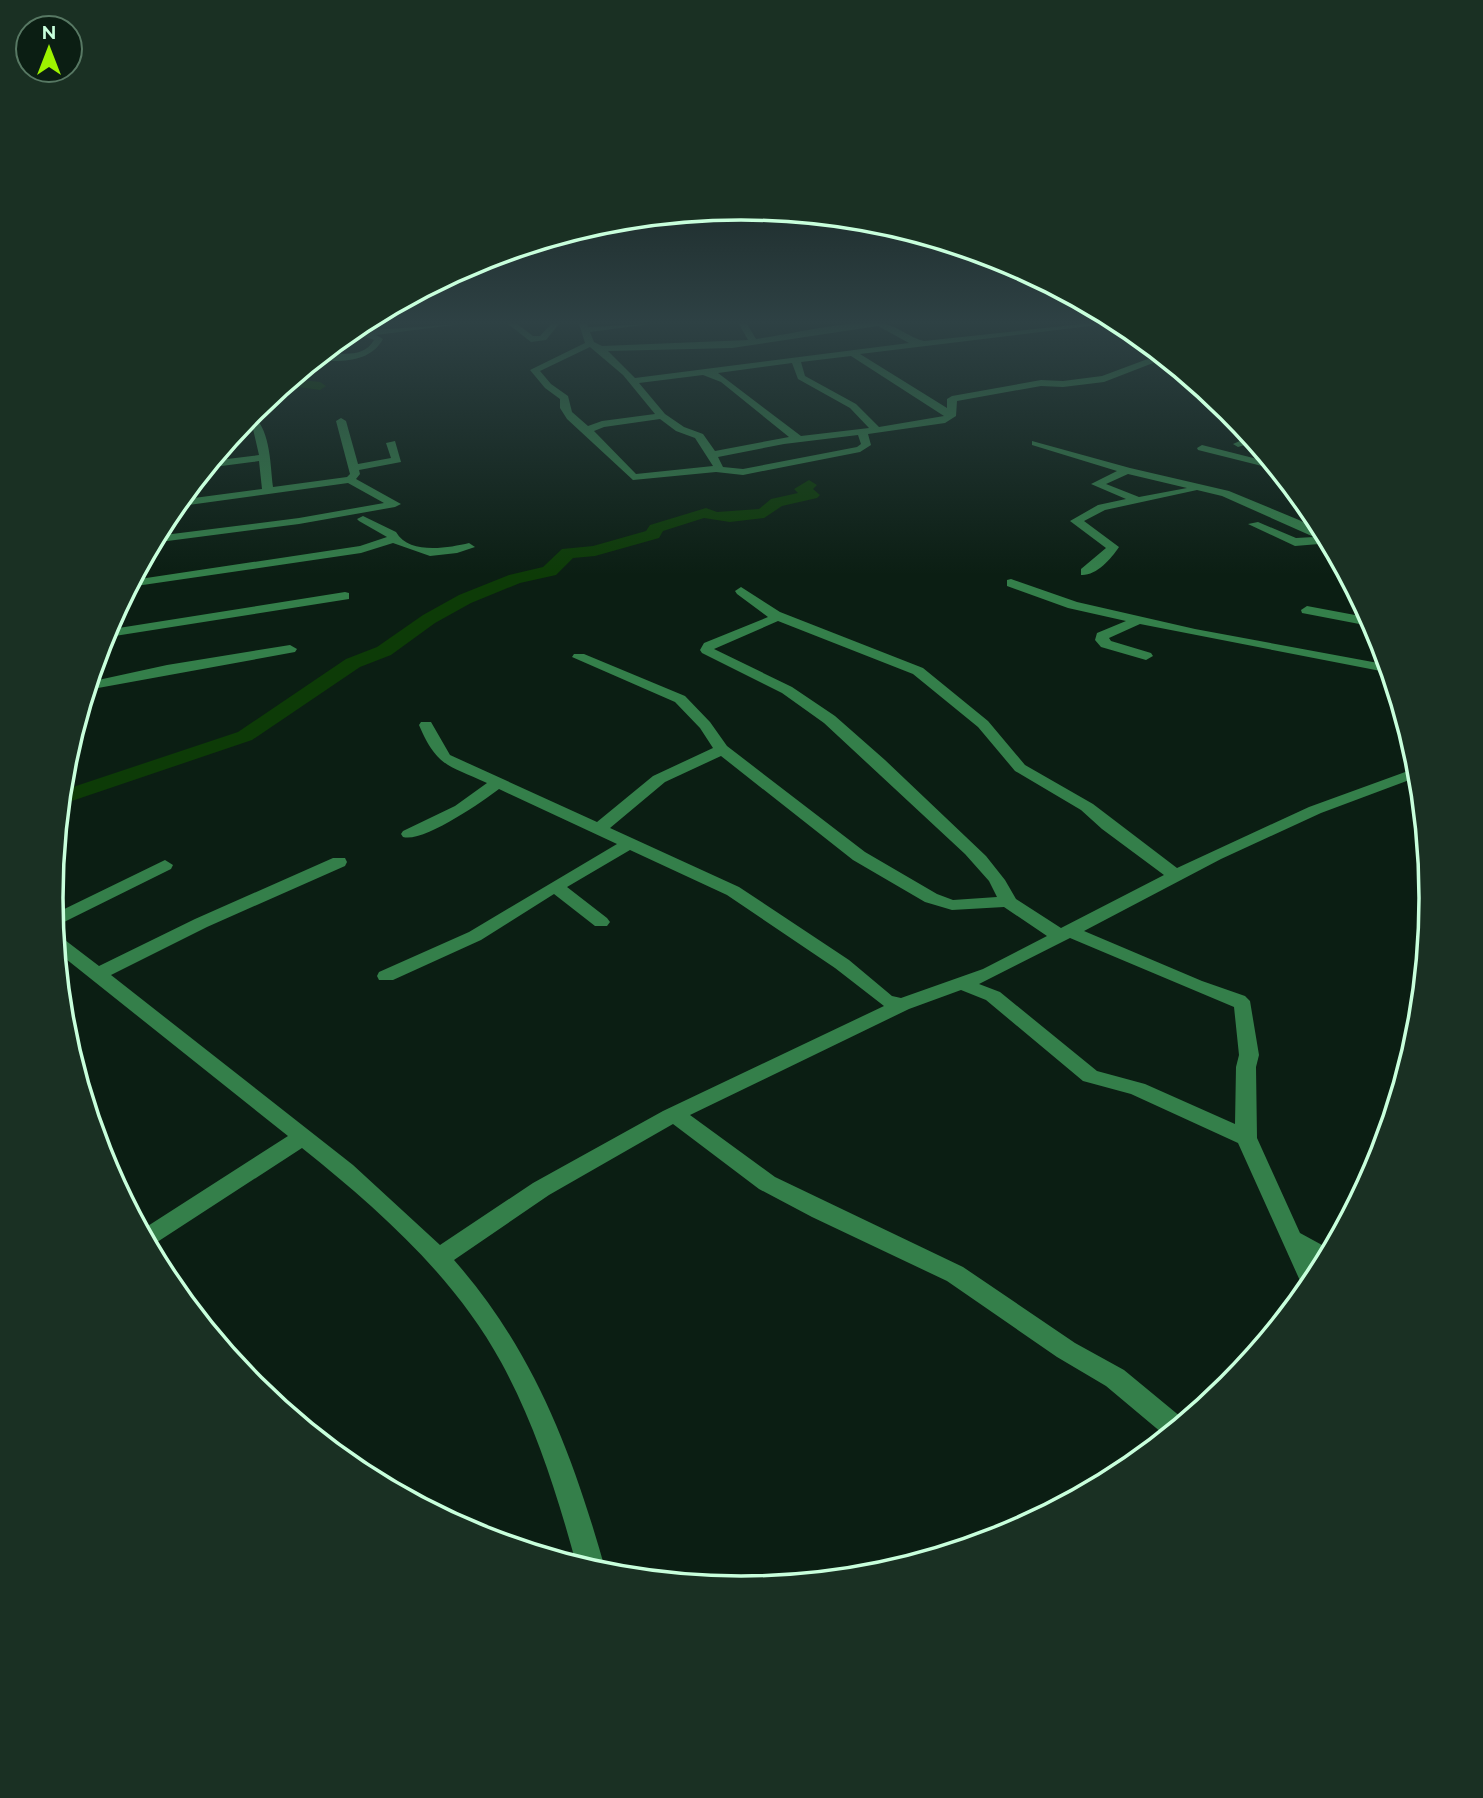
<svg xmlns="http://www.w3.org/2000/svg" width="1483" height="1798" viewBox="0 0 1483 1798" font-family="Raleway,sans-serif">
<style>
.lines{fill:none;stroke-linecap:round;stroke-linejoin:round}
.river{fill:#0d3b07;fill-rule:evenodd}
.minor{fill:#347f4a;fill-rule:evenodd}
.rim{fill:none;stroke:#c8ffdc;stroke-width:3.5}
</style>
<rect width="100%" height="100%" fill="#0b1e13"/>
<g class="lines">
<path class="river" d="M292,379L320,382L326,386L320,390L284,385Z
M809,480L817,485L813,489L820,495L817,498L782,506L764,518L730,522L704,518L663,531L659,538L595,556L573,558L556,575L520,583L471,603L435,623L391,655L360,667L252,740L60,805L61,791L238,732L346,659L377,647L423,615L459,595L509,575L543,567L562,549L593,546L646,531L650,525L706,508L717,512L759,509L771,499L798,493L794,489Z"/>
<path class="minor" d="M360,324H368L374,330L461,324L376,335L383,339C370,363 340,362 315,360C332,346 360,364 374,340L365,337L342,338L347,333L366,332Z
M508,324H517L533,336H540L551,324H559L546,340L531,342Z
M579,324H587L588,327L650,324L590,332L594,342L602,346L748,340L739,324H747L756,339C786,335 858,318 885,324C899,327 910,338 924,341L1082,324H1106L860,354L947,408V399L952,396L1041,380L1063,381L1102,376L1161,354L1166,358L1104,382L1063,387L1041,386L957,401L956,416L945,423L868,434L871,445L860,452L743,475L716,472L633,480L567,419L560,408V399L545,388L530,370L585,343ZM878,326L909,343L635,378L608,351L732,348ZM590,347L623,375L655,414L602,421L588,426L572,412L568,396L551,384L540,371ZM851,356L944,416L879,427L856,404L805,376L801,362ZM792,363L798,379L850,408L869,428L801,436L718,373ZM703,375L721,382L789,437L715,451L703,434L684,427L665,414L639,383ZM660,419L676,431L695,438L713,466L636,474L594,431L604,427ZM858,435L861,444L857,447L743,469L723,467L718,457L784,444Z
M1131,339H1142L1148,343L1128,344Z
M251,413C271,430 270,463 273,487L347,477L350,474L336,421L341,418L346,421L358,464L391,458L386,443L395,441L401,462L359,470L360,474L356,479L401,504L395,507L299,524L152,543L156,536L299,518L384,503L348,483L174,507L179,500L262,489L259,461L206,468L211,461L259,455L253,429L247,418Z
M1251,436L1255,442L1238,447L1233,444Z
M1032,441L1130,468L1229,491L1299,520L1326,534L1331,543L1295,546L1248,524L1258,522L1296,538L1314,537L1222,496L1197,490L1105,510L1084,521L1119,547C1111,559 1096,576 1081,575V569L1106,548L1070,521L1098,505L1126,499L1091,484L1117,471L1032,445ZM1128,474L1187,488L1139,497L1106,484Z
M1202,445L1273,463L1278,470L1198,450L1197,448Z
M1283,478L1292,486L1279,483L1278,481Z
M363,516L396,532C409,555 448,548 469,543L475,547L457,553L430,556L393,543L361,553L129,587L133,580L360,546L387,537L359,521L357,519Z
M1011,579L1077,602L1195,629L1389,665L1391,673L1140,624L1109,638L1111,641L1151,653L1153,656L1146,660L1101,647L1095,640L1097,633L1126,621L1068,608L1007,586V580Z
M741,587L780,612L923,668L988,721L1025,765L1093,804L1177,868L1309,807L1419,767L1420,776L1321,813L1221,859L1084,931L1202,981L1245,996L1250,1001L1259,1055L1256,1067L1257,1138L1300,1233L1333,1251L1324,1267L1313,1262L1320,1276L1306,1294L1238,1143L1131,1094L1083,1081L986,1000L961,990L909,1009L690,1115L775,1177L963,1267L1075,1343L1124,1370L1187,1422L1168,1438L1106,1386L1057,1357L947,1281L812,1217L759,1189L673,1124L549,1195L454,1260C535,1352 573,1455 606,1572L605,1576L577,1567C558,1497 536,1426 501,1362C454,1276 378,1209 302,1148L148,1248L140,1231L288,1136L56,951L54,935L61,937L99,966L195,919L333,858H345L347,862L345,866L207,927L111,975L353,1165L440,1245L533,1183L663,1111L884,1006L835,968L727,895L630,850L567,887L607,918L610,922L607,926H595L554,894L481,940L393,980H379L377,976L379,972L469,932L617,844L499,789C482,802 423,843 403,837L401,834L403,831L455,806L487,783C448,765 437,767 419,725L421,722H431L450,755L597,822L653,776L713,748L700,728L675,702L572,657L574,654H584L685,696L710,722L727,746L865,852L937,894L953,900L997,897L989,881L965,854L824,723L782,693L702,653L700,650L704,643L768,617L737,594L735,591ZM778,621L913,674L978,727L1015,771L1081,810L1102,829L1164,875L1061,928L1016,899L1005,880L986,856L885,760L835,716L792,687L714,649ZM721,756L853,860L925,902L952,910L1004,907L1047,936L983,969L901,998L892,996L849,960L739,887L610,828L665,782ZM1070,938L1234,1007L1239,1055L1236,1067L1235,1124L1145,1084L1097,1071L1000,992L979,984Z
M345,592L349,593V599L102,638L106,630Z
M1307,606L1371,618L1375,627L1302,613L1301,610Z
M290,645L297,649L295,652L87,690L89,682L167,665Z
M165,860L173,865L171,869L54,927L52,915Z"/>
</g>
<linearGradient id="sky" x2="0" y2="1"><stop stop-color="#06100a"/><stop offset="0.56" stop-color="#2e4144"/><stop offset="1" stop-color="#2e4144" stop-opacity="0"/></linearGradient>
<rect width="1483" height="575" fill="url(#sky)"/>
<path d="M0 0H1483V1798H0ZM63 898a678 678 0 1 1 1356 0a678 678 0 1 1-1356 0Z" fill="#1a3023" fill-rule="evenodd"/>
<path class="rim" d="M63 898a678 678 0 1 1 1356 0a678 678 0 1 1-1356 0Z"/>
<g transform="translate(49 49)"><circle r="33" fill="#0b1e13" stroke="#577863" stroke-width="2"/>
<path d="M0-5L12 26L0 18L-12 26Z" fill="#9df300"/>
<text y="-10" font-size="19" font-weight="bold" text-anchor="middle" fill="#c8ffdc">N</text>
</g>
</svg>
